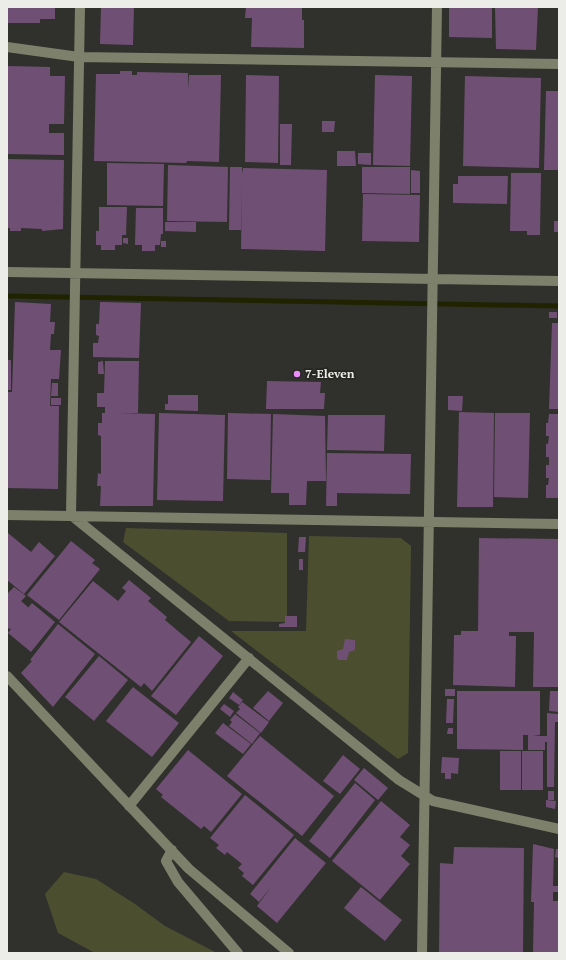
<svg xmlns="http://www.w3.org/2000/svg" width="566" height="960" viewBox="0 0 566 960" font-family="'PT Serif',serif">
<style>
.green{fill:#4b4f2f}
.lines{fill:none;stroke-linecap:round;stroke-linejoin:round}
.stream{stroke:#202300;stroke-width:5}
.building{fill:#704f75}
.minor{stroke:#7d806a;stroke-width:10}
.poi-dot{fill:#eb8dfc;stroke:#262722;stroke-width:1.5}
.labels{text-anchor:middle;stroke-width:3.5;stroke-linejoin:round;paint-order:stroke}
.poi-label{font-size:12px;font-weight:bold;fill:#ecece9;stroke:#262722;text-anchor:start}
</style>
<rect width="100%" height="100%" fill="#30312c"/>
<path class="green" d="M126,528L287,533V622L229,621L123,542Z
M309,536L401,538L411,546L408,753L398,759L231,631H306Z
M64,872L96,879L135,904L165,926L217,953H95L58,933L45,894Z"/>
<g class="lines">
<path class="stream" d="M7,296L558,306"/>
</g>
<path class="building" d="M7,7H55V19H40V23H7Z
M101,7H134L133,45L100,44Z
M246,7H302V20H304V48L251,47L252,18H245Z
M449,7H492V38L449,37Z
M495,7H538L536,50L496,49Z
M7,66L50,67V76H65L64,124H49V133H64V155L7,154Z
M120,71H132V75H137V72L188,73V90L189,75H221L219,162L187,161L186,163L94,161L96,74H120Z
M246,75L279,76L278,163L245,162Z
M375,75L412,76L410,166L373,165Z
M465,76L541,78L539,168L463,166Z
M546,91H559V170H544Z
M322,121H335L334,132H322Z
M280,124H292L291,165H280Z
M337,151H355L356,166H337Z
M358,153H371V165L358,164Z
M7,159L64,160L63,229L42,231V229L21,228V231H10V228H7Z
M107,163L164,164L163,206L107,205Z
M168,165L228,167L227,222L167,221Z
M230,167H242V174L243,168L327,170L325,251L241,249L242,182L241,230H229Z
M362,167H410V194L362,193Z
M411,170L420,171V193H411Z
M511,173H541L540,235H527V231H510Z
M458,176H508L507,204L453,203V184H458Z
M363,194L420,195L419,242L362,241Z
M99,207H127L126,235H122V245H115V250H101V245H96V231H99Z
M136,208H163V234H161L160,245H155V251H142V245H135Z
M554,221H559V255H558V232H554Z
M165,222H196V232L165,231Z
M123,238H128V244L123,243Z
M161,241H166V247H161Z
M15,302L51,304L50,322H55L54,334H51L50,350H61L59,379H51L50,406H59L58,489L7,488V392H12Z
M100,302L141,303L139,358L93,357V343H98L99,336L96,335V324H99Z
M549,312H557V318H549Z
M552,323H559V409H549Z
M7,360H11V390H7Z
M103,361L104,374H98V362Z
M105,361H139L138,413H119L155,414L153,506H100L101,486H97L98,473L101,474V436L98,435V423H102V413H105V407H97V393H104Z
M267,381L321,382L320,393H325L324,409H266Z
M52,383H58V396H51Z
M168,395H198V411L165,410V404H168Z
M448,396H463L462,411L448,410Z
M51,398H61V405H51Z
M459,412L494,413L493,507H457Z
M159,413L225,415L223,501L157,500Z
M228,413L271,414L270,480L227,479Z
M495,413H530L528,498L494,497Z
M273,414L325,416L326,481H307L306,505H289V493H271Z
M549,414H559V498H546V485H548L549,478H546V465H549V457H546V444H548L549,436H546V423H548Z
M328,415H385L384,451L327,450Z
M327,453L411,454L410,494L337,493V506H326Z
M8,533L31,552L39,542L55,556L24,594L7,580Z
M299,537H306L305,552H298Z
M479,538L559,539V687H533L534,632H509V636H516L515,687L453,685L454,635H461V631H478Z
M71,541L95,560L92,563L100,569L59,620L27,595Z
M299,559H303V570H299Z
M129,580L151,598L148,601L167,617L165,620L191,642L152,691L144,683L141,687L59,622L93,581L118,601L126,591L122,588Z
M14,587L26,596L21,601L28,607L27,609L32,603L55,622L31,652L8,633L11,629L7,628V594Z
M285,616H297V627H279V624L285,623Z
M58,624L95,654L53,707L21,673L32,661L30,660Z
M199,636L223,656L176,715L151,696Z
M345,639L355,640V650L349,652L347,660H339L337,658V651L343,649Z
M99,656L128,680L94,721L65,697Z
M133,687L179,723L152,757L106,721Z
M445,689H455V696H445Z
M268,691L283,703L269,721L253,708Z
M457,691H540V735L533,736H547V713L559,714V722H555L554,787H547V742H545V750H528V735H523V750L457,749Z
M550,691H559V712L549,711Z
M233,692L243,700L239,705L229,698Z
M447,699H454L453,723H446Z
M242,702L269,722L261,733L236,713L240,709L238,707Z
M224,704L234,711L230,717L220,709Z
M235,714L260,733L252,744L229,726L232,722L230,720Z
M223,723L251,744L243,754L215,733Z
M448,728H453V734H447Z
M260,736L334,796L302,836L227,776Z
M188,750L242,794L211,832L204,826L201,829L161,797L163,795L156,789Z
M500,751H521V790H500Z
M522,751H543V790H522Z
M343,755L360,769L340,794L323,781Z
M442,757L459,758L458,774L451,773V779H445V773H441Z
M364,768L388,788L378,800L354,780Z
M355,783L375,800L330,858L309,841Z
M548,791H554V800H548Z
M245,795L294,835L253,885L242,876L244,873L238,868L242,864L227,852L225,855L216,848L219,845L210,838Z
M546,800L556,801L555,809L546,807Z
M381,801L410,825L400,837L410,845L401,856L410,864L380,900L332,861Z
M295,838L326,863L277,923L257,906L272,886L259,902L250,894Z
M533,844L554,849L553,886H559V892H553V901H559V953H533L534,902H531Z
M454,847L524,848L523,953H439L440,863L453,864Z
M556,849H559V858L555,857Z
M361,887L402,920L385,941L344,908Z"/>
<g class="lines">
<path class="minor" d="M80,7L71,515L399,780L433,801L559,829
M7,47L79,57L559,64
M7,272L559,281
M7,515L559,524
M7,676L189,869L289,953
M129,806L249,658
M172,850L166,861L178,882L238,953
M422,953L437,7"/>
</g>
<circle class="poi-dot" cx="297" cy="374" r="4"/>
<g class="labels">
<g class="poi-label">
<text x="305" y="378">7-Eleven</text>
</g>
</g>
<rect width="566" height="960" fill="none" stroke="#ecece9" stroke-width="16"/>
</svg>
